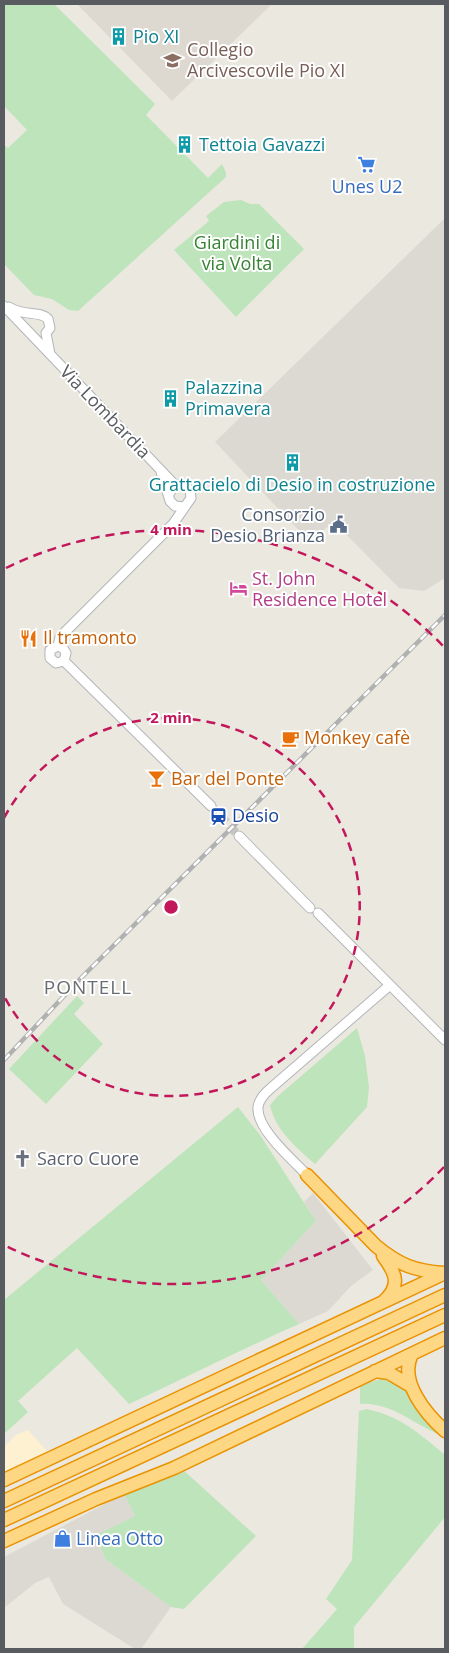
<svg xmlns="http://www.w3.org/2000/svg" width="449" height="1653" viewBox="0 0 449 1653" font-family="'Open Sans',sans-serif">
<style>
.commercial{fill:#fef1d1}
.industrial{fill:#dcd9d3}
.education{fill:#ddd9d0}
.green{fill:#bde4ba}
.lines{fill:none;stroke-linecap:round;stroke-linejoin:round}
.minor-tunnel{stroke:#c6c5bf;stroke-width:9;stroke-dasharray:9 4.5;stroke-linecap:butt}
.minor-casing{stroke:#b2b6ba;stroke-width:11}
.highway-casing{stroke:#ea9200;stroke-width:15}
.minor{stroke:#fff;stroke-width:9}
.highway{stroke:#fdd784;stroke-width:12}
.rail-casing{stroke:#b0b1b1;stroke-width:4.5}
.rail{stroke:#fff;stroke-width:2.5;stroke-dasharray:8;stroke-linecap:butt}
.ring{fill:none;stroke:#c2185b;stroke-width:2.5;stroke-dasharray:9 6}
.labels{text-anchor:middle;stroke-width:4;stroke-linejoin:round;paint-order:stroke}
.culture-label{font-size:18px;fill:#0d838f;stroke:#fff;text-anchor:start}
.education-label{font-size:18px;fill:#785e54;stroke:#fff;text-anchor:start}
.shop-label{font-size:18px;fill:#366cbe;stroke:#fff}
.park-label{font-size:18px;fill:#358333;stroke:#fff}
.street-label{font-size:18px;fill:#585c60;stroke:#fff}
.service-label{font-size:18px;fill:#4e5e75;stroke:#fff;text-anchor:end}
.hotel-label{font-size:18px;fill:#b23c85;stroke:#fff;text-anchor:start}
.food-label{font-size:18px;fill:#c56008;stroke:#fff;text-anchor:start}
.transit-label{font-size:18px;fill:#164399;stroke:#fff;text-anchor:start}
.worship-label{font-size:18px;fill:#5b616d;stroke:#fff;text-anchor:start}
.neighbourhood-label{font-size:19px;letter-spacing:1px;fill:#696e72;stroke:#fff}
.centre{fill:#c2185b;stroke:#fff;stroke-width:2.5}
.ring-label{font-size:15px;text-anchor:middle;font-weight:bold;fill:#c2185b;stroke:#fff;stroke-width:4;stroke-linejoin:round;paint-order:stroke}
</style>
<rect width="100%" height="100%" fill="#ebe8df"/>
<path class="commercial" d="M28,1430L49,1453L4,1474V1447L16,1435Z"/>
<path class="industrial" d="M445,218V578L424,591L399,588L334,522L309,541L215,442Z
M313,1193L373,1270L351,1286L328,1311L299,1324L261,1280L316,1221L304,1202Z
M124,1494L135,1516L96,1535L105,1559L171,1607L141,1649H135L63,1604L49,1577L35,1583L4,1608V1557Z"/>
<path class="education" d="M77,4H272L172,101Z"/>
<path class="green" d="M4,4H54L155,104L146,115L208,178L222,164L226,173V177L78,311L69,310L52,299L34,295L4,264V145L8,148L27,130L4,106Z
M241,200L250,204H259L304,249L236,317L174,250L209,221L206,216L224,202Z
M77,996L84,1003L74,1014L103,1044L46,1104L9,1069Z
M357,1028L365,1056L369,1087L367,1107L315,1164C297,1148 275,1130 270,1105L278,1096Z
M238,1107L260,1135L316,1221L261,1280L299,1324C242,1349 186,1378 129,1404L77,1348L18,1401L28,1412L4,1434V1300Z
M382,1379L395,1383L407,1391L440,1435C413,1424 391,1402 360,1404V1385Z
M367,1409C400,1416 420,1434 445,1455V1517L354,1627V1649H302L337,1609L326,1599L352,1560L359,1411Z
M182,1469L256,1536L184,1609L171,1607L105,1559L96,1535L135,1516L124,1494Z"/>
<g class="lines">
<path class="minor-tunnel" d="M211,806L239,836"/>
<defs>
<path id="minor" d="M4,306L175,485
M9,307C24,317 40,310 48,319L50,328L46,333L50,354
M161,472L170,501L175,506L184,507
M58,646L60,637L173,524L191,498L190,490L183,485H175L169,494
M58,646L50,650V658L56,663L64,661
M58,646L63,648L66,653L64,661
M64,661L211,806
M239,836L310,908
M318,913L445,1040
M307,1175C293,1160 256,1129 258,1107C259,1099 265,1093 271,1088L390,985"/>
<path id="highway" d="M307,1175L376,1246C399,1265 415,1271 444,1273
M383,1256C395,1272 402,1285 384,1301
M412,1354C398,1381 426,1414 445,1431
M375,1371L389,1373L411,1386
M4,1480L445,1273
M4,1501L445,1295
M4,1520L445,1315
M4,1541L96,1499L174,1468L445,1338"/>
</defs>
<use href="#minor" class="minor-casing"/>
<use href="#highway" class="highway-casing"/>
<use href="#minor" class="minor"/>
<use href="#highway" class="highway"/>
<defs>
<path id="rail" d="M4,1060L80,979L445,615"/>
</defs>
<use href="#rail" class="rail-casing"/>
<use href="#rail" class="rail"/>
</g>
<g class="ring">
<path d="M4 818A189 189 0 1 1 4 996"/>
<path d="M444 1167A377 377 0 0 1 6 1246M6 568A377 377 0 0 1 444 647"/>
</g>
<defs>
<symbol id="building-bare" viewBox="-9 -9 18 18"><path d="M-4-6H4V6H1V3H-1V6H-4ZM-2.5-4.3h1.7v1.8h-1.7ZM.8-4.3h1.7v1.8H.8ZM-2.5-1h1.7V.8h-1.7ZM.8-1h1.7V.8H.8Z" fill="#0f9aa8" stroke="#fff" stroke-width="2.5" paint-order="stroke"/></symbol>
<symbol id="school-bare" viewBox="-9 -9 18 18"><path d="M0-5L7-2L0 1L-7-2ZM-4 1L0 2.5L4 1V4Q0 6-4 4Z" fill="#8d6e63" stroke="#fff" stroke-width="2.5" paint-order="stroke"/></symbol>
<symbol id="supermarket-bare" viewBox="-9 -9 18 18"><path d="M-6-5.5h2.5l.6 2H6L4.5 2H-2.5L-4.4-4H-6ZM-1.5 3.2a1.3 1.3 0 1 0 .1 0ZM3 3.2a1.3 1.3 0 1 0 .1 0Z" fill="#3f7fe0" stroke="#fff" stroke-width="2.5" paint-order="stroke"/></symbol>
<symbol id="civic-bare" viewBox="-9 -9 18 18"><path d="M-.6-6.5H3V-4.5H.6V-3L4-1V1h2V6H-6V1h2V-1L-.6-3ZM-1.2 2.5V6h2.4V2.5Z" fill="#5c6f8a" stroke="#fff" stroke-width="2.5" paint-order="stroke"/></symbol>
<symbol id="hotel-bare" viewBox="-9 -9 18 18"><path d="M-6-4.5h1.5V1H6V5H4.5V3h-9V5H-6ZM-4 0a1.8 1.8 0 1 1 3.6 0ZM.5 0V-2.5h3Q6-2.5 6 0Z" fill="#d1479c" stroke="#fff" stroke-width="2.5" paint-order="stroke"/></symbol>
<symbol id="restaurant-bare" viewBox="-9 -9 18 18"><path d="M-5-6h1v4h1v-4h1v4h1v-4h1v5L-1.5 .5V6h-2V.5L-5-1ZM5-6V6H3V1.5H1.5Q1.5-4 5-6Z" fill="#e8710a" stroke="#fff" stroke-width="2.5" paint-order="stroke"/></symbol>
<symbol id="cafe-bare" viewBox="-9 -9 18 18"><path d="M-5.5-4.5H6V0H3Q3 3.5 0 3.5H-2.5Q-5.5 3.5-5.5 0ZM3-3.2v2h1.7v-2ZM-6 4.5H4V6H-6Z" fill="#e8710a" stroke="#fff" stroke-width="2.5" paint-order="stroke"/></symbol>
<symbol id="bar-bare" viewBox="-9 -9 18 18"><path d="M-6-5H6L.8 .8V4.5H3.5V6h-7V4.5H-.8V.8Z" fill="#e8710a" stroke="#fff" stroke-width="2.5" paint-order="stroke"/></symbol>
<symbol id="station-bare" viewBox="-9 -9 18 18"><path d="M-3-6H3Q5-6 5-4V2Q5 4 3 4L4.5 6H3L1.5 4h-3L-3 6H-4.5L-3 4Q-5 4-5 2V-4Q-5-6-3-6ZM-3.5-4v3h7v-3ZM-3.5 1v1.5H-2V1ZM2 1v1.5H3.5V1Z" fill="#1a4fb4" stroke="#fff" stroke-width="2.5" paint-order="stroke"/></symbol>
<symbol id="church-bare" viewBox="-9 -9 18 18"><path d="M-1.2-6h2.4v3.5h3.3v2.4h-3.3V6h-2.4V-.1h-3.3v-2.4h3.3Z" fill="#6b7280" stroke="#fff" stroke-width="2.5" paint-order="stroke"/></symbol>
<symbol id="shop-bare" viewBox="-9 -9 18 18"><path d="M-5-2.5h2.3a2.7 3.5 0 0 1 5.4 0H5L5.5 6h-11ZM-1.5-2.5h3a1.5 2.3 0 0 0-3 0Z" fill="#3f7fe0" stroke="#fff" stroke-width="2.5" paint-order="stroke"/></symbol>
</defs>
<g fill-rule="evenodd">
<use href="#building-bare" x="106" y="24" width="25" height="25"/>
<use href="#school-bare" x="160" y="48" width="25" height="25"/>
<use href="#building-bare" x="172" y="132" width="25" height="25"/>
<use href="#supermarket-bare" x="354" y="152" width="25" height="25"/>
<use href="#building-bare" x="158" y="386" width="25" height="25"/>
<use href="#building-bare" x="280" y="450" width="25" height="25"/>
<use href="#civic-bare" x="326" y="512" width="25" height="25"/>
<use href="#hotel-bare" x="226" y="576" width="25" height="25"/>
<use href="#restaurant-bare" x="16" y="626" width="25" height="25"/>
<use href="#cafe-bare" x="278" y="726" width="25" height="25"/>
<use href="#bar-bare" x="144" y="766" width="25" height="25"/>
<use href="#station-bare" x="206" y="804" width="25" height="25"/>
<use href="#church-bare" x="10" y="1146" width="25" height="25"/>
<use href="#shop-bare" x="50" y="1526" width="25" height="25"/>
</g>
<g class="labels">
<g class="culture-label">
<text x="133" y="43">Pio XI</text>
<text x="199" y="151">Tettoia Gavazzi</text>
<text x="185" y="394">Palazzina<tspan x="185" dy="21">Primavera</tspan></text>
<text x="292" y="491" text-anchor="middle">Grattacielo di Desio in costruzione</text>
</g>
<g class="education-label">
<text x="187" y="56">Collegio<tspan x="187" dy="21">Arcivescovile Pio XI</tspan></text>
</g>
<g class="shop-label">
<text x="367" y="193">Unes U2</text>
<text x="76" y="1545" text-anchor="start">Linea Otto</text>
</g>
<g class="park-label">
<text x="237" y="249">Giardini di<tspan x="237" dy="21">via Volta</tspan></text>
</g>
<g class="street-label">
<text transform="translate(105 412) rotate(46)" y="6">Via Lombardia</text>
</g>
<g class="service-label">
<text x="325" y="521">Consorzio<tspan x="325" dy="21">Desio Brianza</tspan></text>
</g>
<g class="hotel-label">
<text x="252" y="585">St. John<tspan x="252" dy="21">Residence Hotel</tspan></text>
</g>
<g class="food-label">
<text x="43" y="644">Il tramonto</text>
<text x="304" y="744">Monkey cafè</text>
<text x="171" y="785">Bar del Ponte</text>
</g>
<g class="transit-label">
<text x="232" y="822">Desio</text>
</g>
<g class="worship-label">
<text x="37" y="1165">Sacro Cuore</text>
</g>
<g class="neighbourhood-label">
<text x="88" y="994">PONTELL</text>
</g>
</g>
<circle cx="171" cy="907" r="8" class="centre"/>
<g class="ring-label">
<text x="171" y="535">4 min</text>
<text x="171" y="723">2 min</text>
</g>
<rect width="449" height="1653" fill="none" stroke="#585c60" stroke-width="10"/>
</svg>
